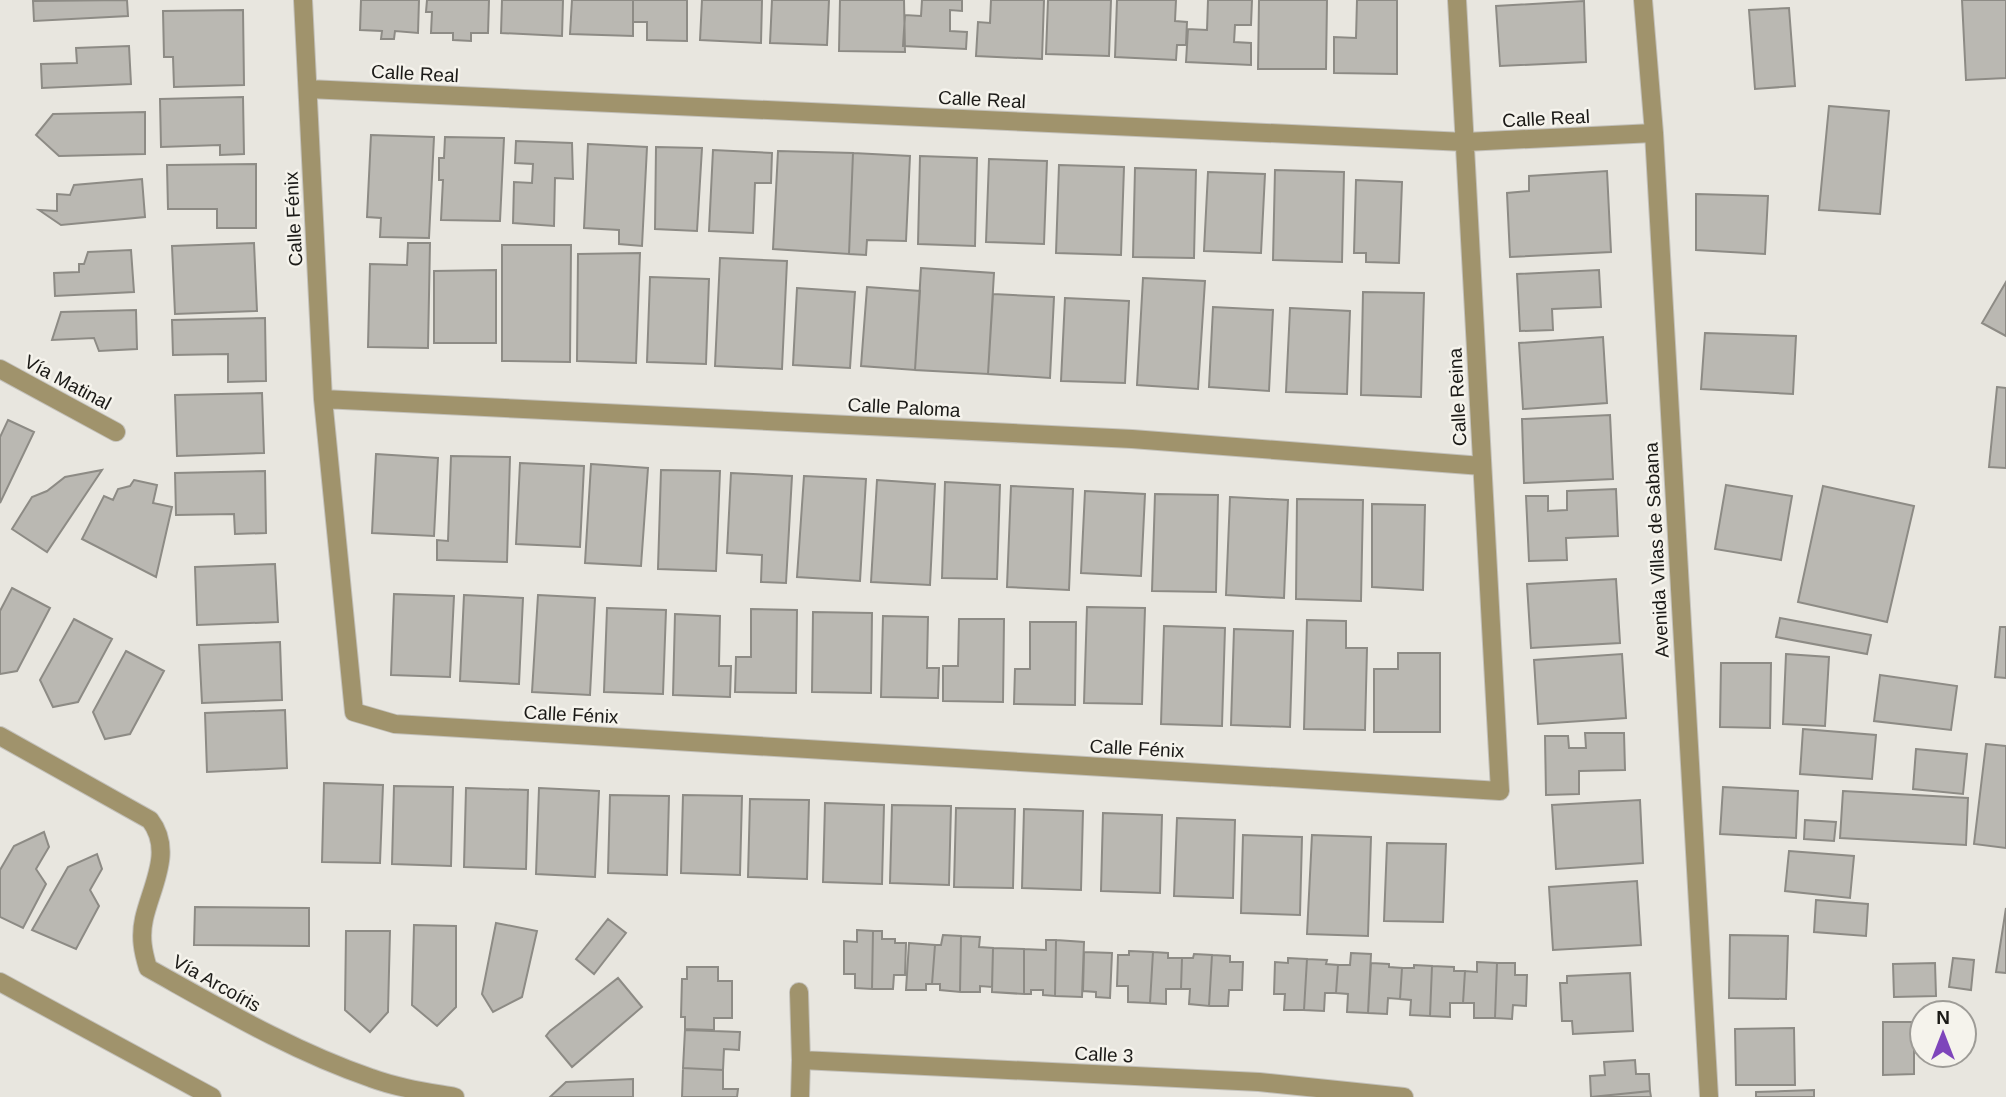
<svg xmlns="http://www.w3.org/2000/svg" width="2006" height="1097" viewBox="0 0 2006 1097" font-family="Helvetica,sans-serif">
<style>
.building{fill:#bab8b2;stroke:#8d8b85;stroke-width:2}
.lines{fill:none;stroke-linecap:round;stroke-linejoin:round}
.minor-casing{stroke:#c3c1bb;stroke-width:20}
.minor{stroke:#a0936c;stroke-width:18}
.labels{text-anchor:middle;stroke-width:5;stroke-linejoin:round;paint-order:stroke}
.street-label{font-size:19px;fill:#1b1a17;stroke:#f5f3ec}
</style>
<rect width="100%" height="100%" fill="#e8e6df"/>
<path class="building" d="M127,0L128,16L34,21L33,1Z
M361,0H419L418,33L395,31L394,39H381L382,31L360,30Z
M427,0H489L488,33H471V41L453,40V33H431L432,12H426Z
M502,0H563L562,36L501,33Z
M572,0H633V36L570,34Z
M633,0H687V41L647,40V22H633Z
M702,0H762L761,43L700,40Z
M772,0H829L827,45L770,43Z
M840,0H904L905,52L839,51Z
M922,0H962V11L950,10V31L967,32L966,49L903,46L905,15L921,16Z
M991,0H1044L1042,59L976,56L978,22L990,23Z
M1048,0H1111L1109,56L1046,54Z
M1117,0H1176L1175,21L1187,22L1186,45H1177L1176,60L1115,57Z
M1208,0H1252L1251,25H1235L1234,42L1251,43V65L1186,62L1188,29L1207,30Z
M1259,0H1327L1326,69H1258Z
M1357,0H1397V74L1334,73V37L1356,38Z
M1962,0H2006V78L1966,80Z
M1584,1L1586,62L1500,66L1496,6Z
M1789,8L1795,86L1755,89L1749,10Z
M243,10L244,85L174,87L173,57H164L163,11Z
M129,46L131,84L42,88L41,64L77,63L76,48Z
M243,97L244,154L220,155V145L161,147L160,99Z
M1829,106L1889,111L1880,214L1819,210Z
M145,112V154L59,156L36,135L53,114Z
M371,135L434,137L429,238L380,237L381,218L367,217Z
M445,137L504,138L500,221L441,220L443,180H439V158H444Z
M516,141L572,143L573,179L555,178L554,226L513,223L514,182L532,183L533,164L515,163Z
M588,144L647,147L642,246L619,244V230L584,228Z
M656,147L702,148L697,231L655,229Z
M713,150L772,153L771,183H755L753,233L709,231Z
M778,151L853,153L849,254L773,249Z
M853,153L910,156L906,241L867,240L866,255L849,254Z
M920,156L977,158L975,246L918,244Z
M989,159L1047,161L1044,244L986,242Z
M256,164V228H217V209H168L167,165Z
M1059,165L1124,167L1121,255L1056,253Z
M1135,168L1196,170L1194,258L1133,257Z
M1275,170L1344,172L1342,262L1273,260Z
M1607,171L1611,252L1510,257L1507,193L1529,191V176Z
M1208,172L1265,174L1261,253L1204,251Z
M142,179L145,217L61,225L39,210L57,211V194L70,195L74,185Z
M1356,180L1402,182L1399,263L1366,262V253H1354Z
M1696,194L1768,196L1765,254L1696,250Z
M254,243L257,311L175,314L172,246Z
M408,243H430L428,348L368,347L370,264L407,265Z
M502,245H571L570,362L502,361Z
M131,250L134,292L55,296L54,273L79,272V264H84L88,252Z
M640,253L636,363L577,361L578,254Z
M720,258L787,261L782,369L715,366Z
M921,268L994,273L988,374L915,370Z
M496,270V343H434V271Z
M1599,270L1601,307L1552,309L1553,330L1520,331L1517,274Z
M650,277L709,279L706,364L647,362Z
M1143,278L1205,281L1198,389L1137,385Z
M2006,282V336L1982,323Z
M867,287L920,291L915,370L861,366Z
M797,288L855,292L850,368L793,365Z
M1363,292L1424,293L1421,397L1361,395Z
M993,294L1054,297L1050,378L988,374Z
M1065,298L1129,301L1125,383L1061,381Z
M1213,307L1273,310L1269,391L1209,387Z
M1290,308L1350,311L1347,394L1286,392Z
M136,310L137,349L99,351L94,338L52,340L61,312Z
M265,318L266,381L228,382V354L173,355L172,320Z
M1705,333L1796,336L1793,394L1701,389Z
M1603,337L1607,403L1523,409L1519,343Z
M1997,387L2006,388V468L1989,467Z
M262,393L264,453L177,456L175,395Z
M1610,415L1613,479L1524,483L1522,419Z
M8,420L34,432L0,503V437Z
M376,454L438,458L434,536L372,533Z
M451,456L510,457L507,562L437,560V540L448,541Z
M520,463L584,466L580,547L516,544Z
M591,464L648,468L641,566L585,563Z
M102,470L47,552L12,529L32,497L47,491L65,477Z
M661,470L720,471L716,571L658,569Z
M265,471L266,533L235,534L234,514L176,515L175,473Z
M731,473L792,476L786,583L761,582L762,555L727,553Z
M804,476L866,479L860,581L797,577Z
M134,480L157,485L153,503L172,507L156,577L82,539L104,496L113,500L118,489L130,486Z
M877,480L935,484L930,585L871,582Z
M945,482L1000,485L997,579L942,578Z
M1726,485L1792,496L1781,560L1715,549Z
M1011,486L1073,489L1069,590L1007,587Z
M1823,486L1914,506L1887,622L1798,602Z
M1616,489L1618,536L1566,538L1567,560L1529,561L1526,496H1548V511L1567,510V491Z
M1085,491L1145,494L1141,576L1081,573Z
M1155,494L1218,495L1216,592L1152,591Z
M1230,497L1288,500L1284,598L1226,595Z
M1297,499L1363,500L1361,601L1296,599Z
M1372,504L1425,505L1423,590L1372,587Z
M275,564L278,622L197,625L195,567Z
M1616,579L1620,643L1531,648L1527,584Z
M12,588L50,608L17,671L0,674V611Z
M394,594L454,596L450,677L391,675Z
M464,595L523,598L519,684L460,681Z
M538,595L595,598L590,695L532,692Z
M1087,607L1145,608L1142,704L1084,703Z
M607,608L666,610L663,694L604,692Z
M751,609L797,610L796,693L735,692L736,657H751Z
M813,612L872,613L871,693L812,692Z
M675,614L720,616L719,666H731L730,697L673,695Z
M883,616L928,617L927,668H939L938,698L881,697Z
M1780,618L1871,635L1867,654L1776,637Z
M74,619L112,639L78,702L53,707L40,680Z
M959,619H1004L1003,702L943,701V666H958Z
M1307,620L1346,621V648H1367L1365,730L1304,729Z
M1030,622H1076L1075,705L1014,704L1015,669H1030Z
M1164,626L1225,628L1222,726L1161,724Z
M2000,627H2006V678L1995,677Z
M1234,629L1293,631L1290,727L1231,725Z
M280,642L282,700L202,703L199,645Z
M126,651L164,671L130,734L105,739L93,712Z
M1398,653H1440V732H1374V669H1398Z
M1622,654L1626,718L1538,724L1534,660Z
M1786,654L1829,657L1825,726L1783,724Z
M1721,663H1771L1770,728L1720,727Z
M1880,675L1957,686L1951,730L1874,721Z
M285,710L287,768L207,772L205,713Z
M1803,729L1876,735L1872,779L1800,774Z
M1585,733H1624L1625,770L1579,771V794L1546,795L1545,736H1568L1569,748H1586Z
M1986,744L2006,746V848L1974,844Z
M1916,749L1967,754L1963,794L1913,789Z
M324,783L383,785L380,863L322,862Z
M394,786L453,787L451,866L392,864Z
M1723,787L1798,791L1796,838L1720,834Z
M466,788L528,790L526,869L464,867Z
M539,788L599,791L595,877L536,874Z
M1843,791L1968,798L1966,845L1840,838Z
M610,795L669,796L667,875L608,873Z
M683,795L742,796L740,875L681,873Z
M750,799L809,800L807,879L748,877Z
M1640,800L1643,863L1556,869L1552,805Z
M825,803L884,805L882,884L823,882Z
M892,805L951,806L949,885L890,883Z
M956,808L1015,809L1013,888L954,887Z
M1024,809L1083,811L1081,890L1022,888Z
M1103,813L1162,815L1160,893L1101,891Z
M1177,818L1235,820L1233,898L1174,896Z
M1805,820L1836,822L1834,841L1804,839Z
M44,832L49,847L36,869L46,884L23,928L0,917V870L14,846Z
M1243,835L1302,837L1300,915L1241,913Z
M1312,835L1371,837L1368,936L1307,934Z
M1387,843L1446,844L1443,922L1384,921Z
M1789,851L1854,856L1850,898L1785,891Z
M97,854L102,869L90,890L99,906L76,949L32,930L68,867Z
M1637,881L1641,945L1553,950L1549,887Z
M1816,900L1868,904L1866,936L1814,932Z
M195,907L309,908V946L194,945Z
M2006,908V973L1996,972Z
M608,919L626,933L594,974L576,959Z
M496,923L537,931L522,997L493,1012L482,994Z
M414,925L456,926V1007L437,1026L412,1005Z
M857,930L873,931L872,989L855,988V974H844V941L857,942Z
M346,931H390L388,1012L370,1032L345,1010Z
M873,931H882V939H895V943H906L905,975H894L893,989H872Z
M943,935L961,936L960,992L940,990V984H932L935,945H941Z
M1730,935L1788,936L1786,999L1729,998Z
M961,936L980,937L979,947L993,948L992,987L980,986V992H960Z
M1046,940H1056L1055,996L1043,995V990H1031V994H1024V949L1046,950Z
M1056,940L1084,942L1082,997L1055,996Z
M909,943L935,945L932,984H926V990H906Z
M993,948L1024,949V994L992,992Z
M1129,951L1153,952L1150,1003L1128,1002V986H1117L1118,955H1129Z
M1084,952L1112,953L1110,998L1096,997V992L1083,991Z
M1153,952L1168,953V958H1182L1181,989H1166V1004L1150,1003Z
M1351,953L1371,954L1368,1013L1347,1012L1348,994L1336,993L1338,965H1350Z
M1194,954L1212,955L1209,1006L1189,1004L1190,989H1181L1182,958H1193Z
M1212,955L1230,956V962H1243L1242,990H1229L1228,1006H1209Z
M1288,958L1307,959L1304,1010H1284L1285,994H1274L1275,962L1288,963Z
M1953,958L1974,960L1971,990L1949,987Z
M1307,959L1327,960L1326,964L1338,965L1336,993H1325L1324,1011L1304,1010Z
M1477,962L1497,963L1495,1018H1474V1003H1463L1465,971L1477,972Z
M1371,963L1389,964V967L1402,968L1400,999L1388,998L1387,1014L1368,1013Z
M1497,963H1515V975H1527L1526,1006L1513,1005L1512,1019L1495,1018Z
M1935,963L1936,996L1894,997L1893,964Z
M1414,965L1432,966L1430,1016L1410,1015L1411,1000L1400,999L1402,968H1414Z
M1432,966L1454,967V971H1465L1463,1003H1450V1017L1430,1016Z
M687,967H718V981H732V1018H714V1030L685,1029V1017H681L682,979H687Z
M1630,973L1633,1031L1573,1034L1572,1021H1562L1560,983H1567V976Z
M618,978L642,1007L572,1067L546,1036L550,1031Z
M1883,1022H1914V1074L1883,1075Z
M1794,1028L1795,1085H1736L1735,1029Z
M685,1030L740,1032L739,1050L724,1049L723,1070L683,1068Z
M1635,1060L1636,1074H1649L1650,1091L1591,1097L1590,1076L1605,1075L1604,1062Z
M683,1068L723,1070V1089H738L737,1097H682Z
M633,1079V1097H550L566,1082Z
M1814,1090V1097H1756V1092Z
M1650,1091L1651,1097H1591Z"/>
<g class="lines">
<defs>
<path id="minor" d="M303,0L323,399L354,712L395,724L1500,791L1457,0
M1643,0L1654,133L1709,1097
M308,89L1465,142L1654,133
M0,369L116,432
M323,399L1132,439L1482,466
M0,736L150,820C174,851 151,887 144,919C140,937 143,952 148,968C220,1008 292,1051 371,1078C398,1088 427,1092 455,1097
M0,982L212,1097
M799,992L801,1060L800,1097
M801,1060L1259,1082L1404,1097"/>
</defs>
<use href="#minor" class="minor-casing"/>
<use href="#minor" class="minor"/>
</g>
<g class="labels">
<g class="street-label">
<text transform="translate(415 73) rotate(3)" y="7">Calle Real</text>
<text transform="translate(982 99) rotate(3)" y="7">Calle Real</text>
<text transform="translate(1546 118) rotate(-3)" y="7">Calle Real</text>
<text transform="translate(293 219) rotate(-93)" y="7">Calle Fénix</text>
<text transform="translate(68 382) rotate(28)" y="7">Vía Matinal</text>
<text transform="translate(1457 397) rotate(-93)" y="7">Calle Reina</text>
<text transform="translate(904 407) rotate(3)" y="7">Calle Paloma</text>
<text transform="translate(1656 550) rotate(-93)" y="7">Avenida Villas de Sabana</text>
<text transform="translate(571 714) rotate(3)" y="7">Calle Fénix</text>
<text transform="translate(1137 748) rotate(3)" y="7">Calle Fénix</text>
<text transform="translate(217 983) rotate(29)" y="7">Vía Arcoíris</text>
<text transform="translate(1104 1054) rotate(3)" y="7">Calle 3</text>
</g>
</g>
<g transform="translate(1943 1034)"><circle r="33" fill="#f5f3ec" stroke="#9e9c97" stroke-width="2"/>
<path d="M0-5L12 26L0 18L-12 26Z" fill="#7e45bb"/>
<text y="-10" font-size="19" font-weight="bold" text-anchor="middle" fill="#1b1a17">N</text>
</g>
</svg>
